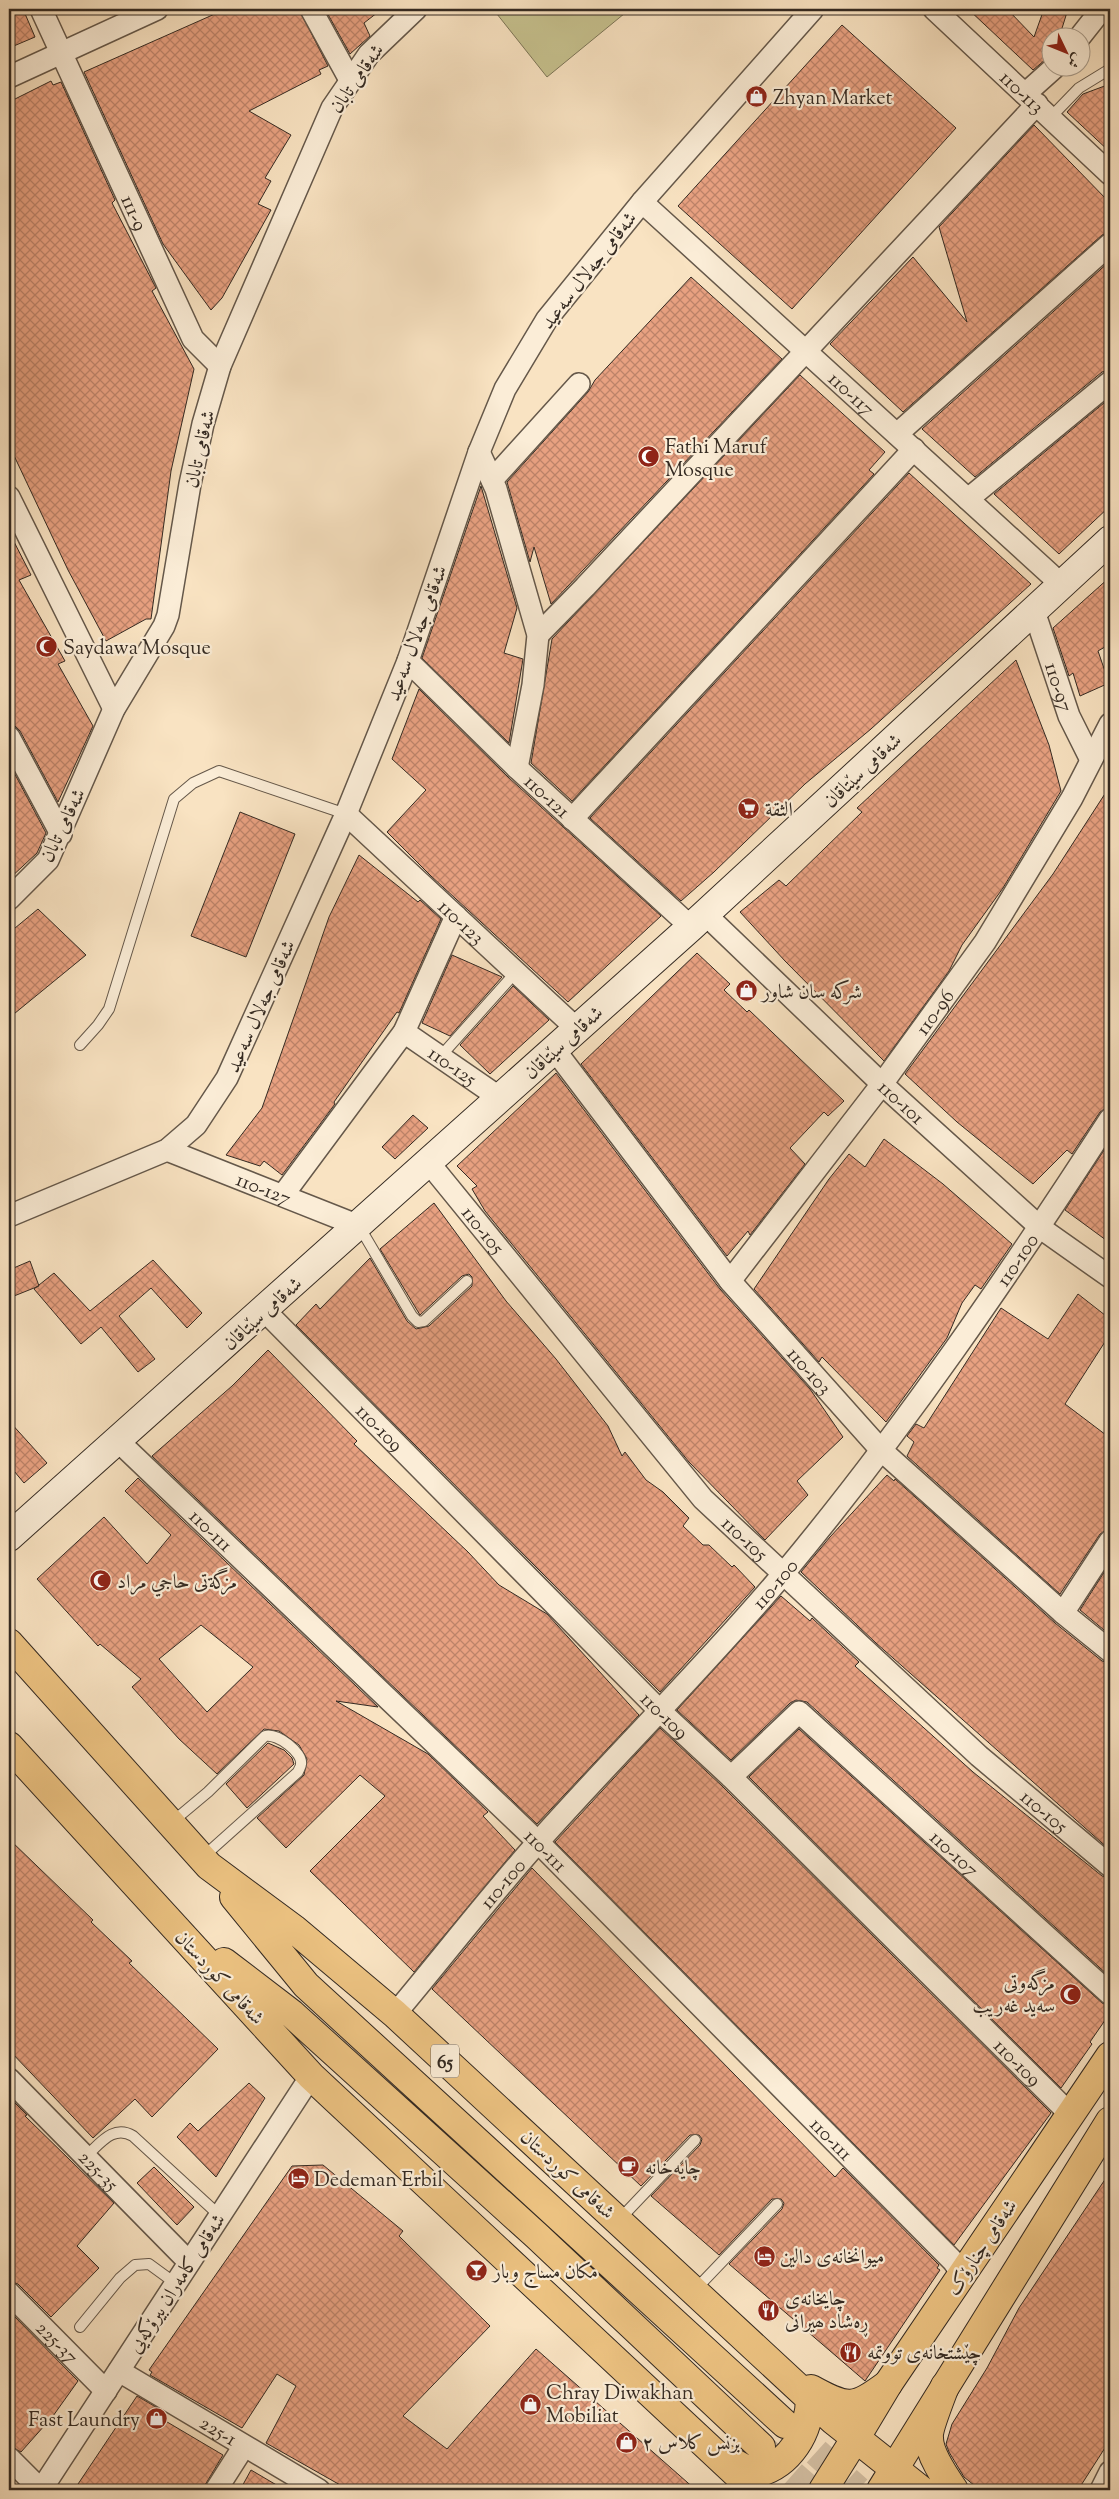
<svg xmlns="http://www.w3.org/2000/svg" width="1119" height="2499" viewBox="0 0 1119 2499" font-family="'Sorts Mill Goudy',Amiri,serif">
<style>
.park{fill:#c6c18e;stroke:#7d7658}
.building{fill:url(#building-cross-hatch);stroke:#342a22;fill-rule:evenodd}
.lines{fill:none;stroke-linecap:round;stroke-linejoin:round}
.highway-tunnel{stroke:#d2bea2;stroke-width:28;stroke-dasharray:28 14;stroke-linecap:butt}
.lane-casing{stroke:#65584a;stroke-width:12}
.street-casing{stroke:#65584a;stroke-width:24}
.secondary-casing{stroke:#342a22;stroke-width:30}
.primary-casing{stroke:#342a22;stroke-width:30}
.highway-casing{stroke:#342a22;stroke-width:30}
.lane{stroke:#fbedd7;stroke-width:10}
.street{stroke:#fbedd7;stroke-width:21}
.secondary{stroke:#fbedd7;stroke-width:28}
.primary{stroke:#ecc281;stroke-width:28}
.highway{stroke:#ecc281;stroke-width:28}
.labels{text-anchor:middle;stroke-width:4.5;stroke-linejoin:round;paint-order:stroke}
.shield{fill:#fbedd7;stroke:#706458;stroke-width:1}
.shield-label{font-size:19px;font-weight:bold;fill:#342a22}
.street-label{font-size:20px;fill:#342a22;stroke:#fbedd7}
.poi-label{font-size:20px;fill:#342a22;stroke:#fbedd7;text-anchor:start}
</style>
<defs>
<pattern id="building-cross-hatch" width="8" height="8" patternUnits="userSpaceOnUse" patternTransform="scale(1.25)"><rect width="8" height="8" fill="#e8a181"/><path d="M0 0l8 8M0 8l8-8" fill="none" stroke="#bd8369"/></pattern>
</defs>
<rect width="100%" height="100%" fill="#f9e3c2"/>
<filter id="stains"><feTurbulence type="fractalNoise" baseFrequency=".004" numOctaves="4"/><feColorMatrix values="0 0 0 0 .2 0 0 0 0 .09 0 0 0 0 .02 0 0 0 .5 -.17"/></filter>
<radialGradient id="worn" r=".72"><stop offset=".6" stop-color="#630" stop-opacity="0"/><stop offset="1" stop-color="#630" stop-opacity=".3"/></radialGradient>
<path class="park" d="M493,9H630L547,77Z"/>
<path class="building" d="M9,9H23L35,37L9,48Z
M226,9H299L328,66L319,70L321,74L249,111L291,135L265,178L271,181L258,204L271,210L222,298L211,310L163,244L84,72Z
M325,9H382L364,23L370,36L350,54Z
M968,9H1007L1034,37L1044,9H1068L1059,38H1052V54L1033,70Z
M842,25L956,128L792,309L678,206Z
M51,81L53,85L61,82L115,200L112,203L156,288L152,291L194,369L171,471L151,619H146L106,641L68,570L9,445V102Z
M1110,84V152L1067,112L1083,94Z
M1034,125L1110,203V232L1102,235L903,412L830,344L913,257L967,322L939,227Z
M1110,261V370L1102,372L975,477L922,429Z
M691,277L782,359L551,604L534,547L530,562L507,482L588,392L595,380Z
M800,375L885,452L869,470L874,474L572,801L531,763L552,639Z
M1110,398V506L1059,554L994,494Z
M909,473L1031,584L871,729L805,784L714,872L681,901L590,818Z
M481,486L517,608L504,653L523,659L509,743L422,658Z
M9,532L31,575L19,580L65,661L58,664L93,726L58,802L20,731L15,726L9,725Z
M1110,577V644L1098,651L1109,683L1080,696L1073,673L1069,676L1053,628Z
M1016,660L1049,745L1061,791L1003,888L962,945L949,971L884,1061L785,961L740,912L779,880L786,886L862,812L857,808Z
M419,689L508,777L661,916L568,1002L431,876L387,832L426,790L392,759Z
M9,763L46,833L37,853L9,879Z
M1110,786V1107L1100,1112L1072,1154L1067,1150L1033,1184L957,1122L905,1074L1053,874Z
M240,812L295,834L246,957L191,936Z
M359,855L418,902L420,900L441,919L399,1013L397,1012L334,1102L335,1104L282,1175L264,1161L260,1166L226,1155L262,1108L329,917Z
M38,909L86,955L9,1018V933Z
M697,953L730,984L724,990L747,1012L749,1010L844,1101L828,1116L824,1112L790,1148L805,1164L750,1235L748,1231L727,1256L581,1064Z
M452,955L502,977L450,1036L422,1023Z
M513,986L549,1020L490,1074L460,1045Z
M556,1073L720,1289L810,1389L843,1437L797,1481L808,1495L765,1540L689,1462L485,1211L472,1189L477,1186L457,1166Z
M413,1115L428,1128L395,1159L382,1147Z
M884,1139L943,1184L1012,1244L981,1289L975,1285L962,1303L947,1338L886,1422L822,1357L819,1362L754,1289L829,1179L849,1154L865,1167Z
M1110,1141V1243L1065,1210Z
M434,1203L506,1301L556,1359L608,1426L622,1456L625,1452L646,1480L663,1492L689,1518L683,1526L703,1545H709L732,1567L734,1565L755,1587L660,1692L296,1325L316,1304L320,1309L370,1258L407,1321L416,1329L429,1326L472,1286V1277L469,1274L462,1276L420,1315L380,1249Z
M153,1260L202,1313L187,1328L151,1288L119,1316L155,1359L138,1372L101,1327L81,1344L34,1289L54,1273L90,1311Z
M30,1261L39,1286L9,1298V1270Z
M1078,1294L1110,1319V1334L1065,1404L1110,1438V1529L1100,1534L1060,1594L907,1456L914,1442L907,1436L916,1424L924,1428L1001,1308L1048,1339Z
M268,1350L357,1441L354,1444L468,1552L499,1585L547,1614L639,1715L537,1824L152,1456L232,1386Z
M9,1421L47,1463L24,1483L9,1465Z
M887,1475L894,1481L895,1479L1055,1623L1102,1661L1110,1663V1850L876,1643L801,1572L830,1537Z
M138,1478L378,1707L336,1701L428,1754L488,1812L483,1816L515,1850L414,1972L310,1871L385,1796L360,1775L286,1848L257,1818L304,1775L307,1759L299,1745L279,1731L264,1729L217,1774L179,1739L132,1687L141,1679L100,1644L98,1646L37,1579L104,1517L147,1564L171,1535L125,1491ZM201,1625L253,1667L207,1712L159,1659Z
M1110,1563V1635L1080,1610Z
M781,1596L810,1621L812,1618L859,1662L855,1666L973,1772L1102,1876L1110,1878V1977L807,1702L796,1700L790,1703L731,1760L677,1710Z
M660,1728L722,1786L1051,2113L954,2245L555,1842Z
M799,1729L1102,2003L1110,2006V2013L1090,2042L1092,2044L1061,2088L749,1777Z
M268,1743L284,1750L292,1758L294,1764L247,1808L226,1784Z
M9,1839L93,1920L91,1922L132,1961L129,1963L218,2049L152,2117L135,2099L93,2138L9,2050Z
M532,1868L835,2177L843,2168L939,2265L937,2268L940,2270L865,2381L729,2264L782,2209L784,2203L781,2199H772L719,2255L651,2196L700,2145L702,2139L699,2135H690L641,2186L432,1989Z
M249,2083L265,2098L216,2177L177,2137L190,2123L198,2131Z
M9,2097L27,2115L25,2116L114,2203L77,2246L99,2268L51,2317L18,2284L9,2281Z
M323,2165L403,2231L399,2236L490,2326L403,2416L447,2449L536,2349L696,2490H349L266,2443L296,2386L277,2374L242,2428L150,2375L152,2372L149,2370L292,2166Z
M154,2167L194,2207L177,2225L137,2183Z
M1110,2172V2440L1078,2490H980L964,2477L949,2452L946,2444L952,2424L987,2368L1019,2308Z
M9,2311L78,2381L53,2416L21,2452L9,2446Z
M137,2396L161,2410L157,2416L223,2455L202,2490H74Z
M251,2470L285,2490H240Z"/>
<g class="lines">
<path class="highway-tunnel" d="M785,2424L858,2490
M761,2447L810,2490"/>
<defs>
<path id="lane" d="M1050,118L1079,88L1110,69
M80,1045L98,1025L109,1009L174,799L193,783L219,771L346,814
M440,1057L516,972
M359,1226L412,1316L418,1322L424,1321L467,1281
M171,1823L208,1792L265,1736C278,1733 303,1753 301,1764C301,1767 299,1769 298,1772L203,1857
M85,2157C100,2144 113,2124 133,2136L219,2215
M618,2221L695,2140
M695,2290L777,2204
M80,2327L120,2278L135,2265L149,2264L175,2283"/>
<g id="street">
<path id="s1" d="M41,9L193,339L220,366"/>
<path d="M311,9L350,80"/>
<path id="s2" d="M934,9L1110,174"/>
<path d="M1079,38L1102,9"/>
<path d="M9,77L157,9"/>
<path d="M1025,94L1054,68"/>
<path id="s3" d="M642,202L1062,585"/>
<path d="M897,434L1110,244"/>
<path d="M479,452L496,489L538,635L533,685L517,768"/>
<path d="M492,480L579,384"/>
<path d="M9,497L114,709"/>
<path d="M968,499L1110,382"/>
<path id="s4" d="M1034,611L1069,716L1091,760"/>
<path d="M538,635L585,587L1037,104"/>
<path id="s5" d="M408,661L517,768L691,927"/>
<path d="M9,737L61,834"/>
<path id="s6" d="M346,814L577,1029"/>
<path d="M572,819L914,449"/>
<path d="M9,899L48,860L114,709L164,626L168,615L190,484L203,424L220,366L332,108L369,54L416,9"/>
<path id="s7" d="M705,914L882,1084L1042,1229L1110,1277"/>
<path id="s8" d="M404,1032L500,1098"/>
<path id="s9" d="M554,1049L730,1281L881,1450L1063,1613L1110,1651"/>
<path id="s10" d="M167,1150L359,1226"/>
<path id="s11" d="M429,1163L703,1499L979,1756L1110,1866"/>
<path d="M283,1195L404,1032L456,916"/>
<path d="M9,1216L167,1150L196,1125L227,1078L346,814L408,661L479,452L505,389L547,319L642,202L813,9"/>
<path id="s12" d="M730,1281L882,1084L985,942L1072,798L1110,724"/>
<path id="s13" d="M264,1310L661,1712L731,1777L1071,2115"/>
<path id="s14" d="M118,1441L538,1842L953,2261L962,2274"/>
<path d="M1063,1613L1110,1541"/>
<path id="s15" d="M731,1777L799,1712L1110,1994"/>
<path id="s16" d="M395,2014C443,1957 489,1897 539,1841C619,1751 706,1666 784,1573C903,1430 1009,1275 1110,1119"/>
<path id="s17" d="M9,2079L189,2262"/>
<path id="s18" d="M9,2293L106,2391"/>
<path id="s19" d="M119,2371L319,2490"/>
<path d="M9,2458L41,2490"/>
<path d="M41,2490L311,2076"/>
<path d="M216,2490L244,2446"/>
<path d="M1101,2490L1110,2472"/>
</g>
<path id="secondary" d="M9,1537L691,927L1110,540"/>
<path id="primary" d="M855,2439L888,2384L1110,2056
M894,2469L1110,2121"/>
<path id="highway" d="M9,1643L209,1866L294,1929L395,2014L833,2420L921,2490
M9,1746L311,2076L754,2490
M234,1897L306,1985L785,2424
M224,1962L292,2014L537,2236L761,2447
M945,2386C941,2397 928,2429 929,2438C929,2454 945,2477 954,2490
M811,2389C849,2410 854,2409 888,2384
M729,2460L754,2474C790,2466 810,2432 810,2397
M823,2490L855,2439
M881,2490L894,2469"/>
</defs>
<use href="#lane" class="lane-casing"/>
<use href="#street" class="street-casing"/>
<use href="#secondary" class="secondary-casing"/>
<use href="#primary" class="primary-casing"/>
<use href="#highway" class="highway-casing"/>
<use href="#lane" class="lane"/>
<use href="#street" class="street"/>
<use href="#secondary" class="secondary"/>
<use href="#primary" class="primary"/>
<use href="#highway" class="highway"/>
</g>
<defs>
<symbol id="shop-disc" viewBox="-11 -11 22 22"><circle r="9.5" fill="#8f2418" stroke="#fbedd7"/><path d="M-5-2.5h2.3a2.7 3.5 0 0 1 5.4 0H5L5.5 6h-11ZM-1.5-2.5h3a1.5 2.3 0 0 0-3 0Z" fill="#fff"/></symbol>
<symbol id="mosque-disc" viewBox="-11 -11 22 22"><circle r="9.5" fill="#8f2418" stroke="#fbedd7"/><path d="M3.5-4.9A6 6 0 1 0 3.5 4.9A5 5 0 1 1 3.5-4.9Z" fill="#fff"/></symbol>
<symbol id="supermarket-disc" viewBox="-11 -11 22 22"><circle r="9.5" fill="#8f2418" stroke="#fbedd7"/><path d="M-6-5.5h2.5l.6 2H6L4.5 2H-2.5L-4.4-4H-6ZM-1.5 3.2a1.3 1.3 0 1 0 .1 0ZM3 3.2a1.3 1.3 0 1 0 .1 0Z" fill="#fff"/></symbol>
<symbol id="cafe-disc" viewBox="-11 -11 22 22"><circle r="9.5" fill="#8f2418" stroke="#fbedd7"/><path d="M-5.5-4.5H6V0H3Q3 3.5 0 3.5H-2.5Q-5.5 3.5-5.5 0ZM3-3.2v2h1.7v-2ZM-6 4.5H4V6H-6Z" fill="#fff"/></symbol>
<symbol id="hotel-disc" viewBox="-11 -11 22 22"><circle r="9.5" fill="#8f2418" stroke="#fbedd7"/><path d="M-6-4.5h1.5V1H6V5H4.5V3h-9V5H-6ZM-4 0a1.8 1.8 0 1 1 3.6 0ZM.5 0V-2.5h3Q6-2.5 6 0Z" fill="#fff"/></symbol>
<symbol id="bar-disc" viewBox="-11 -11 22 22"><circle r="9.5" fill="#8f2418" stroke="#fbedd7"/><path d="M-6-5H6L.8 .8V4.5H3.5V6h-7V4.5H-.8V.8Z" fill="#fff"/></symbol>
<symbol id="restaurant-disc" viewBox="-11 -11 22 22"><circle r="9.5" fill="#8f2418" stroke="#fbedd7"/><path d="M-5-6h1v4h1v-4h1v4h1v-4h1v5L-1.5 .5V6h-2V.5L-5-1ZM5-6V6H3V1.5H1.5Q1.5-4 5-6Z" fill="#fff"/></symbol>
</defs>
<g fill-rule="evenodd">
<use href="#shop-disc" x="744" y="84" width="25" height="25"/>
<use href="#mosque-disc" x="636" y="444" width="25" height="25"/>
<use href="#mosque-disc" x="34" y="634" width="25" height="25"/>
<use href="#supermarket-disc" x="736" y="796" width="25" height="25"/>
<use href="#shop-disc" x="734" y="978" width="25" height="25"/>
<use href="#mosque-disc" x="88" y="1568" width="25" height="25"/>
<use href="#mosque-disc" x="1058" y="1982" width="25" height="25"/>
<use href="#cafe-disc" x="616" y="2154" width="25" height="25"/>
<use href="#hotel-disc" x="286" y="2166" width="25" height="25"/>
<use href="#hotel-disc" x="752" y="2244" width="25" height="25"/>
<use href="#bar-disc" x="464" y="2258" width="25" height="25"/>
<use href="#restaurant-disc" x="756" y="2298" width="25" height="25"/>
<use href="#restaurant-disc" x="838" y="2340" width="25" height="25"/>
<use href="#shop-disc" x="518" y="2392" width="25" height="25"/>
<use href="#shop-disc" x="144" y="2406" width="25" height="25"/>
<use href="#shop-disc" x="614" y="2430" width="25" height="25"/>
</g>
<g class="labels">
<rect class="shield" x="431" y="2044.5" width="28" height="33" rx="4"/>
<g class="shield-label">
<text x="445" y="2068">65</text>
</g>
<g class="street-label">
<text transform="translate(356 78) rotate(-55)" y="7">شەقامی تابان</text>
<text dy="7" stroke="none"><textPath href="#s2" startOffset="121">110-113</textPath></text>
<text dy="7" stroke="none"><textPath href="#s1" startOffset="224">111-9</textPath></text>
<text transform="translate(588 270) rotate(-52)" y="7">شەقامی جەلال سەعید</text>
<text dy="7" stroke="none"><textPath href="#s3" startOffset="284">110-117</textPath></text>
<text transform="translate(199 449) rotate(-77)" y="7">شەقامی تابان</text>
<text transform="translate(416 633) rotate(-70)" y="7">شەقامی جەلال سەعید</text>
<text dy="7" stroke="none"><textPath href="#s4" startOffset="80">110-97</textPath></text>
<text transform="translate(862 770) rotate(-43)" y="7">شەقامی سێتاقان</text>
<text dy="7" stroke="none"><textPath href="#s5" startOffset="194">110-121</textPath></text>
<text transform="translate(62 825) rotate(-64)" y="7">شەقامی تابان</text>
<text dy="7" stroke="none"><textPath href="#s6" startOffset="158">110-123</textPath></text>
<text transform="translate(260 1006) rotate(-66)" y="7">شەقامی جەلال سەعید</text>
<text dy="7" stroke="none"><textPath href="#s12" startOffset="338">110-96</textPath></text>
<text transform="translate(563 1042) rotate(-42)" y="7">شەقامی سێتاقان</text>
<text dy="7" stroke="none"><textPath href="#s8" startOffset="59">110-125</textPath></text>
<text dy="7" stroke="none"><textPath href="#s7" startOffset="272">110-101</textPath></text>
<text dy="7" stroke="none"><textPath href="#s10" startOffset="104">110-127</textPath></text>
<text dy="7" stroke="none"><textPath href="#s11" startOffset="86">110-105</textPath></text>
<text dy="7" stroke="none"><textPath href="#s16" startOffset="979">110-100</textPath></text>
<text transform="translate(262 1313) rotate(-42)" y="7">شەقامی سێتاقان</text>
<text dy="7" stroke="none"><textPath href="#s9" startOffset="411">110-103</textPath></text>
<text dy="7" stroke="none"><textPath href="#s13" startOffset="165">110-109</textPath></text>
<text dy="7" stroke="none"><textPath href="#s14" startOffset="129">110-111</textPath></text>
<text dy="7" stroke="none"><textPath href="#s11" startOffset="491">110-105</textPath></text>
<text dy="7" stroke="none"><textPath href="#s16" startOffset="574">110-100</textPath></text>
<text dy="7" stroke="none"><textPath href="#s13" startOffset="570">110-109</textPath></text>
<text dy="7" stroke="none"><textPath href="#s11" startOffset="896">110-105</textPath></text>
<text dy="7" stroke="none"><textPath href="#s14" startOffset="592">110-111</textPath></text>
<text dy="7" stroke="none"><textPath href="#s15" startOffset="304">110-107</textPath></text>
<text dy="7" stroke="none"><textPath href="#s16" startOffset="169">110-100</textPath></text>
<text transform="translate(220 1977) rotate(47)" y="7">شەقامی کوردستان</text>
<text dy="7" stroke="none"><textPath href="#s13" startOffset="1065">110-109</textPath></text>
<text dy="7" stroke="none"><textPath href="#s14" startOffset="998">110-111</textPath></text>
<text dy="7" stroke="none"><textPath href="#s17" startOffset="128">225-35</textPath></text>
<text transform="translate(568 2174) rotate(43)" y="7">شەقامی کوردستان</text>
<text transform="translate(981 2247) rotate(-56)" y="7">شەقامی چنارۆک</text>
<text transform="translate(176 2283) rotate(-57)" y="7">شه‌قامی كامەران بیرۆكەیی</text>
<text dy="7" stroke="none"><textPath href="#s18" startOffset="69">225-37</textPath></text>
<text dy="7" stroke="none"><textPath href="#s19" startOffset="116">225-1</textPath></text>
</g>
<g class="poi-label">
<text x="773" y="104">Zhyan Market</text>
<text x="665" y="453">Fathi Maruf<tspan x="665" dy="23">Mosque</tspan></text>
<text x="63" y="654">Saydawa Mosque</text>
<text x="765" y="816">الثقة</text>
<text x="762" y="998">شرکە سان شاور</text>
<text x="117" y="1588">مزگةتی حاجي مراد</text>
<text x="1055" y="1989" text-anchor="end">مزگەوتی<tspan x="1055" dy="23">سەید غەریب</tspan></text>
<text x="645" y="2174">چایەخانە</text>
<text x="314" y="2186">Dedeman Erbil</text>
<text x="780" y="2263">میوانخانەی دالین</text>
<text x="493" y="2278">مكان مساج وبار</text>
<text x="785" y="2305">چایخانەی<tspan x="785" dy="23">ڕەشاد ھیرانی</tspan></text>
<text x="867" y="2359">چێشتخانەی تووتمە</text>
<text x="546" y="2399">Chray Diwakhan<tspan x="546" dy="23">Mobiliat</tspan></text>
<text x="140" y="2426" text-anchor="end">Fast Laundry</text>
<text x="642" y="2449">بزنس کلاس ٢</text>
</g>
</g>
<rect width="1119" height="2499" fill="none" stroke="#f9e3c2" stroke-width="30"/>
<rect x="10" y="10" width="1099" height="2479" fill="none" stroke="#342a22" stroke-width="2.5"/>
<rect x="15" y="15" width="1089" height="2469" fill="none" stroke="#342a22"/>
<g transform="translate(1066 52) rotate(133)"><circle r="24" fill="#fbedd7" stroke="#ab9f8f"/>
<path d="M0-4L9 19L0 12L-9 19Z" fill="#8f2418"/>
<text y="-8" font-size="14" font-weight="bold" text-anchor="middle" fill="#342a22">ش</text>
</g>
<rect width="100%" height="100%" filter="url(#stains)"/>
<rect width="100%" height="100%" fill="url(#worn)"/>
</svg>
